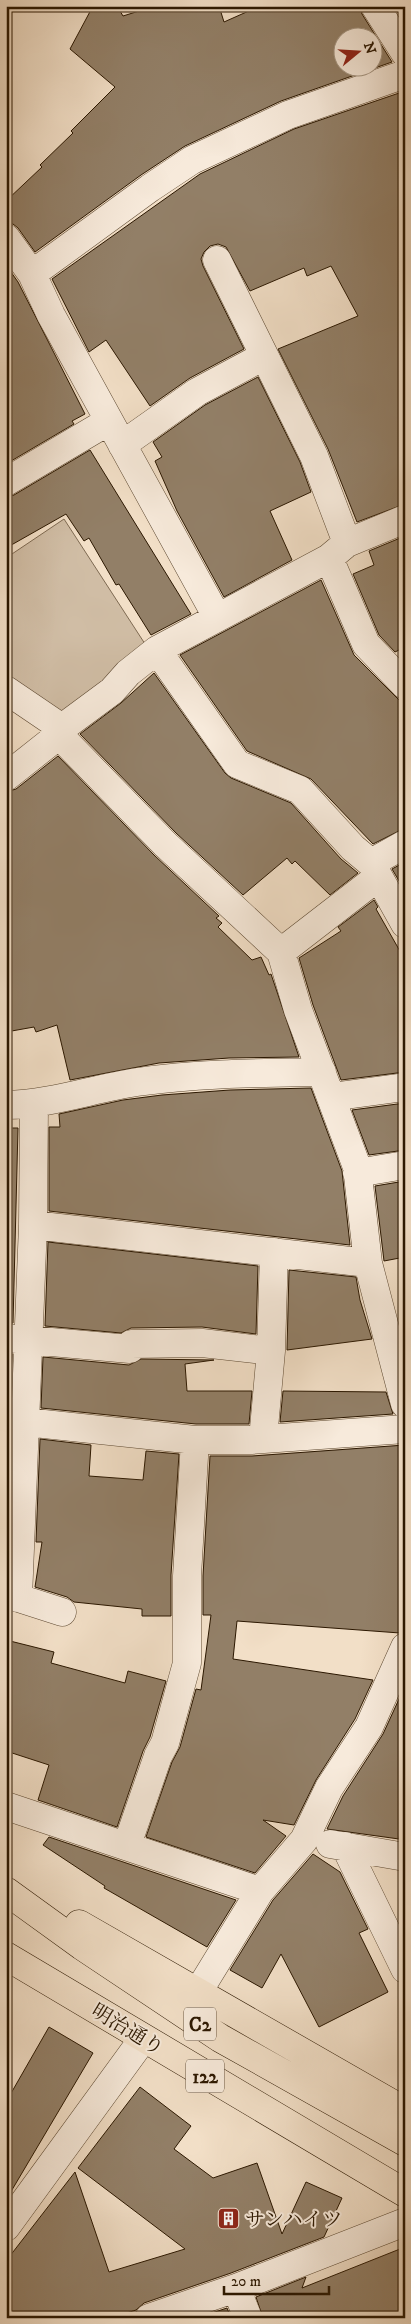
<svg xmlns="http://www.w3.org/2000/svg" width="411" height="2324" viewBox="0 0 411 2324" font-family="'IM FELL DW Pica','Noto Serif JP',serif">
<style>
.green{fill:#d0bda5;stroke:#7e6a52}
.building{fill:#927f67;stroke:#2b1700;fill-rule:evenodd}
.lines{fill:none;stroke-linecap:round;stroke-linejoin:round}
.minor-casing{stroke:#5d4932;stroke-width:29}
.highway-casing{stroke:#2b1700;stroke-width:29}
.minor{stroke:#f7eadb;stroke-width:28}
.highway{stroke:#f2dfc7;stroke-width:28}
.labels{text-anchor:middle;stroke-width:4;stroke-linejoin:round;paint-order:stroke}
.shield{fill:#f7eadb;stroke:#685642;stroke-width:1}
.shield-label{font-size:19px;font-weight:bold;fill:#2b1700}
.street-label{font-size:20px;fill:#2b1700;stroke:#f7eadb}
.poi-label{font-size:20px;fill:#2b1700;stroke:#f7eadb;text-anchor:start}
</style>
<rect width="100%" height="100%" fill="#f2dfc7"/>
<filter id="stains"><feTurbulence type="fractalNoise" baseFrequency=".004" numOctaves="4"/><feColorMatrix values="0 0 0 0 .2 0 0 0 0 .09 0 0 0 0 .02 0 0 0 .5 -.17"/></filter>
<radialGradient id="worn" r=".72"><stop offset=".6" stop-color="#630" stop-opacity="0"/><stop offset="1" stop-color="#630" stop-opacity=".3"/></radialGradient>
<path class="green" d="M64,519L147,647L70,710L53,712L6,678V558Z"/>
<path class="building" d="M93,6H117L123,16L155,6H219L224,22L260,6H359L362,14L392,62L281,101L185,146L141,175L35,252L18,228L13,224L6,223V201L42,167L40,165L73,133L71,131L115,87L70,49ZM344,38H374V68H344Z
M405,91V504L357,522L328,449L278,349L358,316L331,266L307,276L304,268L250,291L226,247L218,244L210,246L204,252L201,259L203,266L244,349L190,378L150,406L106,340L89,352L52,279L200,174L294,129Z
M6,265L18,282L85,414L72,421L74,424L6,464Z
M258,377L300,462L311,492L270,511L292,560L224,597L177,511L155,461L162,457L153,442L205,405Z
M90,450L191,614L151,635L119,584L116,585L89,538L84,541L66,514L6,548V498L14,495Z
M405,536V647L395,652L379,635L353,574L374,565L369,551Z
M321,580L354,655L405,706V828L373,844L311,779L247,751L180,655Z
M154,673L225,773L231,778L291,803L341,859L358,873L330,895L295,861L292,864L287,858L243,895L176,833L80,734L121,703Z
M58,756L154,855L219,916L216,918L222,923L218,927L252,960L261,957L269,975L271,974L299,1057L229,1058L159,1063L70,1080L57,1025L36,1032L34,1027L6,1032V792L16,789Z
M405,862V891L392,869Z
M374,900L378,907L376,909L405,960V1072L341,1080L313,1005L299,958L341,931L338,927Z
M311,1088L342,1171L350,1245L49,1211V1127H60L59,1114L123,1100L162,1095L230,1090Z
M405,1103V1150L369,1155L352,1110Z
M6,1128H18L13,1323H6Z
M405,1181V1257L384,1261L375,1186Z
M48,1242L258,1266L256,1334L202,1327L131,1328L121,1333L45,1326Z
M289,1270L356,1277L360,1300L372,1339L287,1350Z
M6,1354H12L6,1501Z
M43,1357L129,1365L141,1359L214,1360L185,1364L187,1391H252L249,1424H196L41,1408Z
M283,1391L386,1392L393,1414L280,1422Z
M40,1439L91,1445L89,1476L143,1480L146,1451L179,1454L171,1575V1616H142V1609L74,1602L67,1597L35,1587L42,1542H36Z
M405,1445V1594H403L400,1633L237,1621L233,1659L373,1680L355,1719L316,1780L294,1825L263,1820L286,1836L255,1873L146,1837L172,1762L180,1747L196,1689L201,1690L211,1615H203V1576L210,1456H252Z
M6,1640L54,1652L51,1663L125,1683L128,1671L166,1681L150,1737L143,1751L117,1827L38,1800L49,1765L6,1751Z
M405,1686V1797L399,1839L327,1829L343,1796L383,1734Z
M49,1837L236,1900L207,1947L104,1888L105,1886L43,1845Z
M313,1854L340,1872L368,1929L359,1933L388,1992L319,2027L281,1954L262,1988L230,1970L273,1900Z
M49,2027L93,2053L6,2200V2102Z
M140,2087L191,2126L174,2149L213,2178L257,2163L282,2234L306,2182L342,2198L324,2237L231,2273L144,2303L136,2310L111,2318H6V2261L75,2172L109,2272L185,2249L78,2168Z
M405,2247V2318H263L256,2297L306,2277L302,2288Z
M227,2308L231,2318L200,2317Z"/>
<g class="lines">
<defs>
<path id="minor" d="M375,6L405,53
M6,238L32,274L51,315L217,617
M217,260L314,456L347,543
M32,274L150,188L192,160L288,115L405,74
M122,445L197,392L264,356
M6,482L109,421
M329,558L366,644L405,685
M157,650L237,764L300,790L353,848L371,863L405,924
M6,690L62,728
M59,735L165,844L281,952L298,1010L357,1167L368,1263L405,1404
M6,777L59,735L62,728L112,691L128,673L157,650L329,558L347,543L405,519
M371,863L405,844
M281,952L378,877
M331,1097L405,1087
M6,1105C51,1104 92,1089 137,1082C199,1073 260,1073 322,1072
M357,1173L405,1165
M33,1225L368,1263
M6,1338L130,1349L131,1344L202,1343L271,1351L263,1439
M271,1351L274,1252
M25,1422L195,1440H251L405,1429
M6,1594L62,1612
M18,1598L33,1225L34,1105
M6,1806L260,1891
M330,1844L405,1857
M127,1845L158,1756L165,1743L187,1663V1576L195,1440
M345,1846L405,1969
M198,1992L260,1891L304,1840L329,1788L369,1727L405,1647
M6,2227L143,2039
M236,2288L248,2318
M149,2318L236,2288L405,2222"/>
<path id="highway" d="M6,1891L82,1946L220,2038L405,2142
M79,1924L405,2111
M6,1956L405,2193"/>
</defs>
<use href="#minor" class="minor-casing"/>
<use href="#highway" class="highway-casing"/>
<use href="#minor" class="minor"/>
<use href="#highway" class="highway"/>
</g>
<defs>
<symbol id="building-square" viewBox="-11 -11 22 22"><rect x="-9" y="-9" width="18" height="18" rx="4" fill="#8f2418" stroke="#f7eadb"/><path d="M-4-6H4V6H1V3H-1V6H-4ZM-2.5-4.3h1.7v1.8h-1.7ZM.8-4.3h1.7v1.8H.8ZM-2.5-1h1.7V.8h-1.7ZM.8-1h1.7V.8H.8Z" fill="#fff"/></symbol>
</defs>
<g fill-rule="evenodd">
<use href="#building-square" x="216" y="2206" width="25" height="25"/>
</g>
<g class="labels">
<g class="shield">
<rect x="184" y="2007.5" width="32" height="33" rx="4"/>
<rect x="186" y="2059.5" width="38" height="33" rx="4"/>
</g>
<g class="shield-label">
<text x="200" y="2031">C2</text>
<text x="205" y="2083">122</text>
</g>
<g class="street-label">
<text transform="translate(128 2029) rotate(31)" y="7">明治通り</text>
</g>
<g class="poi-label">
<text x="245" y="2226">サンハイツ</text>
</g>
</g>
<rect width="411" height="2324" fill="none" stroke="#f2dfc7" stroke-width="25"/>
<rect x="8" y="8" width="396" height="2309" fill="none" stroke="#2b1700" stroke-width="2.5"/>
<rect x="12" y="12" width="386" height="2299" fill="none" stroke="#2b1700"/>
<g transform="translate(358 52) rotate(72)"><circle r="24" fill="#f7eadb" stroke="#a59683"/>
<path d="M0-4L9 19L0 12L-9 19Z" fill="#8f2418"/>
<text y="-8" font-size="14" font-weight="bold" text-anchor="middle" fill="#2b1700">N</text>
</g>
<path d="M224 2286v8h105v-8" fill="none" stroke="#2b1700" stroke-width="2.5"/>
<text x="231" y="2286" font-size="15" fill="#2b1700" stroke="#f7eadb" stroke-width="4" paint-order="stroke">20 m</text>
<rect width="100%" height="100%" filter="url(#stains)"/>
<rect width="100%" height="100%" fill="url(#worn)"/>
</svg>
